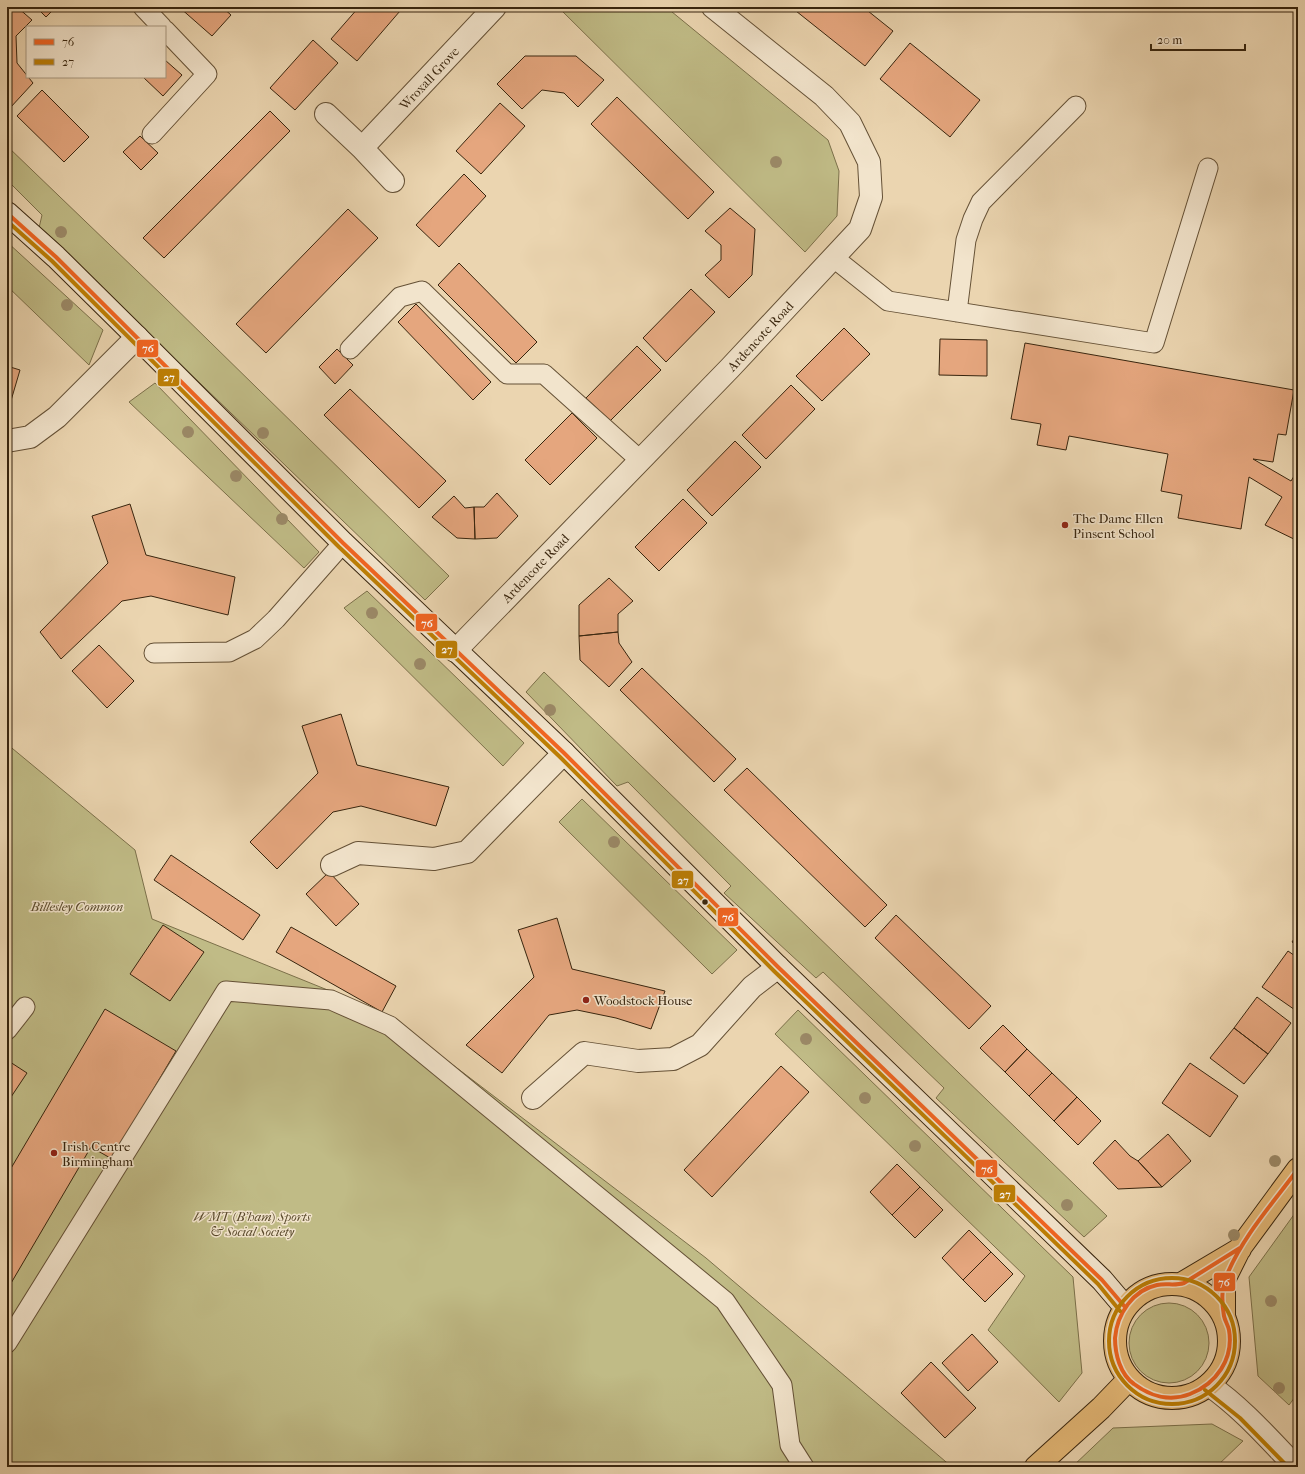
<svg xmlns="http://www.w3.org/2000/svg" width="1305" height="1474" viewBox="0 0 1305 1474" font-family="'IM FELL French Canon',serif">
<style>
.green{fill:#c0bb86;stroke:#7c704a}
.building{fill:#e5a67e;stroke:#38250e}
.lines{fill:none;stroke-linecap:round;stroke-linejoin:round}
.lane-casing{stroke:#655136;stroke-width:21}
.street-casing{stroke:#655136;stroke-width:24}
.secondary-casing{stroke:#38250e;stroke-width:24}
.primary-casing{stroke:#38250e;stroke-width:24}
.lane{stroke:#f2e4cc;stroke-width:19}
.street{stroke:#f2e4cc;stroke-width:22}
.secondary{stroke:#f2e4cc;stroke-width:22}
.primary{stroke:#e6ba78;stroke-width:22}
.bus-1-casing{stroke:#f2e4cc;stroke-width:7}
.bus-2-casing{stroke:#f2e4cc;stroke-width:7}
.bus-1{stroke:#f26522;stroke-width:4}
.bus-2{stroke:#be7f04;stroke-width:4}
.tree{fill:#9b8967}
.poi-dot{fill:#8f2418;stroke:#f2e4cc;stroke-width:1.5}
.bus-dot{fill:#38250e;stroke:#f2e4cc;stroke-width:1.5}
.labels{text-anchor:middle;stroke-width:3;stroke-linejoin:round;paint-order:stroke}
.street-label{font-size:13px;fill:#38250e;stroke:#f2e4cc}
.poi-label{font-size:13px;fill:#38250e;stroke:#f2e4cc;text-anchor:start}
.park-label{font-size:13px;font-style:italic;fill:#5a4a2c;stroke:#f2e4cc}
.line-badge{stroke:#f2e4cc;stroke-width:1.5}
.badge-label{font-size:11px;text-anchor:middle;font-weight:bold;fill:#fff}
</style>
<rect width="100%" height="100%" fill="#ebd5b0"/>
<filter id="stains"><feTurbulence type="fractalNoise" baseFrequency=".005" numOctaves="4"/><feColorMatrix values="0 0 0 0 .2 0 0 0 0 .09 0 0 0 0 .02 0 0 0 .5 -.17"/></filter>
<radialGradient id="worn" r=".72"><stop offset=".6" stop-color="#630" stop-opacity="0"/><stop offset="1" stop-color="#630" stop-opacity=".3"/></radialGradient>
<path class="green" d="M558,7H666L828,140L839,171L837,216L805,252Z
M7,146L163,296L449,576L425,600L39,228L42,215L7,180Z
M7,242L103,330L89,365L7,286Z
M155,383L319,552L304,568L129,402Z
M367,591L524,743L503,766L344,608Z
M544,672L1107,1216L1084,1237L936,1098L944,1088L823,972L816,978L724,893L731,886L628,782L617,786L526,692Z
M7,744L135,850L152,919L382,1012L394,1020L706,1258L952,1467H7Z
M582,799L737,950L712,974L559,822Z
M798,1010L1073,1277L1082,1373L1059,1402L988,1330L1025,1276L775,1034Z
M1298,1209V1393L1289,1405L1258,1376L1249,1277Z
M1129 1343a40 40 0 1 1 80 0a40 40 0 1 1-80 0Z
M1212,1424L1243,1441L1216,1467H1072L1113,1428Z"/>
<path class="building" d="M7,7H17L32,20L16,36L17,63L33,83L10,108L7,104Z
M36,7H56L46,17Z
M179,7H222L231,15L212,36Z
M359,7H395L400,11L357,61L331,39Z
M799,7H863L893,31L865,66L796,11Z
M313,40L338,63L295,110L270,88Z
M910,43L980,100L950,137L880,79Z
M525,56H576L604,80L578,107L564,93L542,90L522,109L497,84Z
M165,60L182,75L163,96L143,77H165Z
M42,90L89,137L64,162L17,116Z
M617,97L714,192L688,219L591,124Z
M500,103L525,126L481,174L456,151Z
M270,111L290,131L164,258L143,238Z
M140,136L158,153L141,170L123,152Z
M464,174L486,196L439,247L416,225Z
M730,208L755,229L752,275L729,298L705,275L721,260V245L705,231Z
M348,209L378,238L266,353L236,324Z
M459,263L537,342L516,363L438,285Z
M691,289L715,312L666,362L643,338Z
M416,304L491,382L473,400L398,322Z
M844,328L870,354L822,401L796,376Z
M940,339L987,340V376L939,375Z
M1025,343L1294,390L1286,435L1278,434L1273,462L1253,459L1291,481L1298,470V541L1265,525L1282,497L1249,477L1241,529L1178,518L1182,495L1161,491L1168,454L1069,436L1066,450L1037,445L1041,424L1011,419Z
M637,346L661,370L610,421L586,398Z
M337,349L353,365L335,384L319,367Z
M7,366L20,370L10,404L7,403Z
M791,385L815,409L766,459L742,435Z
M350,389L446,481L419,508L324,415Z
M572,413L597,438L550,485L525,460Z
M735,441L761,467L712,516L687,490Z
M497,493L518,516L497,538L475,539L474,507H484Z
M454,496L465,508L474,507L475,539L457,538L432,517Z
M683,499L707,523L659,571L635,547Z
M130,504L146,555L235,577L228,615L151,596L122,601L61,659L40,632L108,563L92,516Z
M609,578L633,601L618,614V632L579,636V605Z
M618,632L619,643L632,662L609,687L580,660L579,636Z
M99,645L134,681L107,708L72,671Z
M642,668L736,759L714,782L620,690Z
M341,714L357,765L449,787L436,826L361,806L333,812L277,869L250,842L318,773L302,726Z
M747,768L887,905L865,927L724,790Z
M171,855L260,915L243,940L154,880Z
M329,872L359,904L336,926L306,894Z
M896,915L991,1006L969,1029L875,938Z
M557,918L572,969L665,991L651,1029L616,1018L577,1010L549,1015L502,1073L466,1045L534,977L518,930Z
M163,925L204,952L170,1001L130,974Z
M291,927L396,986L382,1012L276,952Z
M1298,933V946L1292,942Z
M1288,951L1298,958V1012L1262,987Z
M1257,997L1291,1023L1268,1054L1234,1028Z
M105,1009L176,1051L112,1159L91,1147L7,1290V1175Z
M1003,1025L1027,1049L1005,1072L980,1048Z
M1234,1028L1268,1054L1244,1084L1210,1058Z
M1027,1049L1052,1073L1029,1096L1005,1072Z
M7,1060L27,1073L7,1103Z
M1190,1063L1238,1096L1210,1137L1162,1103Z
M781,1066L809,1092L712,1197L684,1170Z
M1052,1073L1077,1097L1054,1121L1029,1096Z
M1077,1097L1101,1121L1078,1145L1054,1121Z
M1168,1134L1191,1161L1162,1187L1138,1161Z
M1115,1140L1130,1156L1138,1161L1162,1187L1118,1189L1093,1163Z
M897,1164L920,1187L892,1215L870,1192Z
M920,1187L943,1210L915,1238L892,1215Z
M969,1230L991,1252L963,1280L942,1258Z
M991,1252L1013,1274L985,1302L963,1280Z
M972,1334L998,1362L968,1391L942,1363Z
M931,1362L976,1408L945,1438L901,1393Z"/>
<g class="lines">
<defs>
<path id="lane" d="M143,7L162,27
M152,134L207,74L165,30
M834,258L888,301L1154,343L1208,168
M957,312L966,240L973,219L981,202L1076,106
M350,349L400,297L422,291L507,374H544L640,460
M154,653L229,652L255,639L276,619L343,543
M7,1030L25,1007
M7,1343L226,991L331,1000L390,1026L725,1301L782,1385L790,1445L804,1467"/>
<path id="street" d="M326,114L362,148L393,181
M362,148L495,7
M7,441L30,437L57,417L137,337
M455,651L730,368L860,229L871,197L869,162L850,123L824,96L713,7
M332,865L358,853L434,859L467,852L564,753
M533,1098L584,1053L638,1061L673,1059L700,1045L752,987L778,967
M1209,1385C1242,1408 1268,1438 1296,1467"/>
<path id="secondary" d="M7,213L56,257L137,337L343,543L564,753L778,967L1102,1280L1125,1307"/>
<path id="primary" d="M1115 1341a57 57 0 1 1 114 0a57 57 0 1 1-114 0Z
M1181,1284L1240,1249
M1224,1315V1280L1240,1248L1298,1169
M1036,1467L1101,1408L1129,1379"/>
</defs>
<use href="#lane" class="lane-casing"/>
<use href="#street" class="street-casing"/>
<use href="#secondary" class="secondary-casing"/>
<use href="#primary" class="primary-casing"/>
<use href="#lane" class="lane"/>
<use href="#street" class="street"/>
<use href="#secondary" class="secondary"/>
<use href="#primary" class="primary"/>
<defs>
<path id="bus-1" d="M7,213L56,257L343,543L564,753L778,967L1102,1280L1125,1307
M1240,1248L1184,1283C1175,1286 1166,1283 1157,1285C1133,1290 1117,1314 1115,1338C1115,1354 1120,1374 1134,1384C1150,1396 1170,1402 1190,1394C1216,1384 1234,1359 1229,1330C1228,1325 1225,1321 1224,1316C1222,1305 1221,1287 1226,1277C1242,1237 1273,1203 1298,1169"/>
<path id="bus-2" d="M7,221L52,261L339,547L560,757L774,971L1098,1284L1120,1311
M1109 1341a63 63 0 1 1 126 0a63 63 0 1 1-126 0Z
M1205,1390L1240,1418L1288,1467"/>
</defs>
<use href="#bus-1" class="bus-1-casing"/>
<use href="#bus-2" class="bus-2-casing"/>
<use href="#bus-1" class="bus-1"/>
<use href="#bus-2" class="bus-2"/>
</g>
<g class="tree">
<circle cx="776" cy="162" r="6"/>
<circle cx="61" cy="232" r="6"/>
<circle cx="67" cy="305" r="6"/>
<circle cx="188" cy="432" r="6"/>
<circle cx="263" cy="433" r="6"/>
<circle cx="236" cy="476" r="6"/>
<circle cx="282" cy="519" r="6"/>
<circle cx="372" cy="613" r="6"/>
<circle cx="420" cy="664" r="6"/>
<circle cx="550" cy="710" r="6"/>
<circle cx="614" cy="842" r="6"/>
<circle cx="806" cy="1039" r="6"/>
<circle cx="865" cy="1098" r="6"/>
<circle cx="915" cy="1146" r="6"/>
<circle cx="1275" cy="1161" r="6"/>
<circle cx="1067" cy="1205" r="6"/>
<circle cx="1234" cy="1235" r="6"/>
<circle cx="1271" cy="1301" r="6"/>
<circle cx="1279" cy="1388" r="6"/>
</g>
<g class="poi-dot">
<circle cx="1065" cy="525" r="4"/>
<circle cx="586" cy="1000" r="4"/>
<circle cx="54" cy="1153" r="4"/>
</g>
<circle class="bus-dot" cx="705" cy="902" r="3.5"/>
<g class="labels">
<g class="street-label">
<text transform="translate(429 78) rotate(-47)" y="5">Wroxall Grove</text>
<text transform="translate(760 336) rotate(-47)" y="5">Ardencote Road</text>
<text transform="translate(535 568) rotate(-46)" y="5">Ardencote Road</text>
</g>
<g class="poi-label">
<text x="1073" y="523">The Dame Ellen<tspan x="1073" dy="15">Pinsent School</tspan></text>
<text x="594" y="1005">Woodstock House</text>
<text x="62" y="1151">Irish Centre<tspan x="62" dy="15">Birmingham</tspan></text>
</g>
<g class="park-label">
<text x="77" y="911">Billesley Common</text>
<text x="252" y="1221">WMT (B'ham) Sports<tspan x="252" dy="15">&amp; Social Society</tspan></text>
</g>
</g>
<g class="line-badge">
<rect x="136" y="339" width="23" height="19" rx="4" fill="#f26522"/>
<rect x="157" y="368" width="23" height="19" rx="4" fill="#be7f04"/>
<rect x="415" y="613" width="23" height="19" rx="4" fill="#f26522"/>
<rect x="435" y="640" width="23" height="19" rx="4" fill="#be7f04"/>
<rect x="671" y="870" width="23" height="19" rx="4" fill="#be7f04"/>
<rect x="717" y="907" width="22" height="20" rx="4" fill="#f26522"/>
<rect x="975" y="1159" width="23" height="19" rx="4" fill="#f26522"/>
<rect x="993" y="1184" width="23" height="19" rx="4" fill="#be7f04"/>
<rect x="1213" y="1272" width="23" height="20" rx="4" fill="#f26522"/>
</g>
<g class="badge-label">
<text x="148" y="352">76</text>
<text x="169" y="381">27</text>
<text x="427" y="627">76</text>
<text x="447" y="653">27</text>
<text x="683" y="884">27</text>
<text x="728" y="921">76</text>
<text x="987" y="1173">76</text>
<text x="1005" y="1198">27</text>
<text x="1224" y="1286">76</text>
</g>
<rect width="1305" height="1474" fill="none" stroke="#ebd5b0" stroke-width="24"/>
<rect x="8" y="8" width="1289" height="1458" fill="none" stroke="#38250e" stroke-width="2"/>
<rect x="12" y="12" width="1281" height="1450" fill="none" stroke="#38250e"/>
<rect x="26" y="26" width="140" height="52" fill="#f2e4cc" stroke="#a89880"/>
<rect x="34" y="39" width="20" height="6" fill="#f26522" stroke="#a89880"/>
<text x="62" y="46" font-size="12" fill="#38250e">76</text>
<rect x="34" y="59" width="20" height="6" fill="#be7f04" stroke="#a89880"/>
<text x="62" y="66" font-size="12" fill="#38250e">27</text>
<path d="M1151 44v6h94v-6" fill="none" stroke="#38250e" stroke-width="2"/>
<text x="1157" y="44" font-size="12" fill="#38250e" stroke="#f2e4cc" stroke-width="3" paint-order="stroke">20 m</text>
<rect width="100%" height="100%" filter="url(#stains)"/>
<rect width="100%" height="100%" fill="url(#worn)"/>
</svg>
